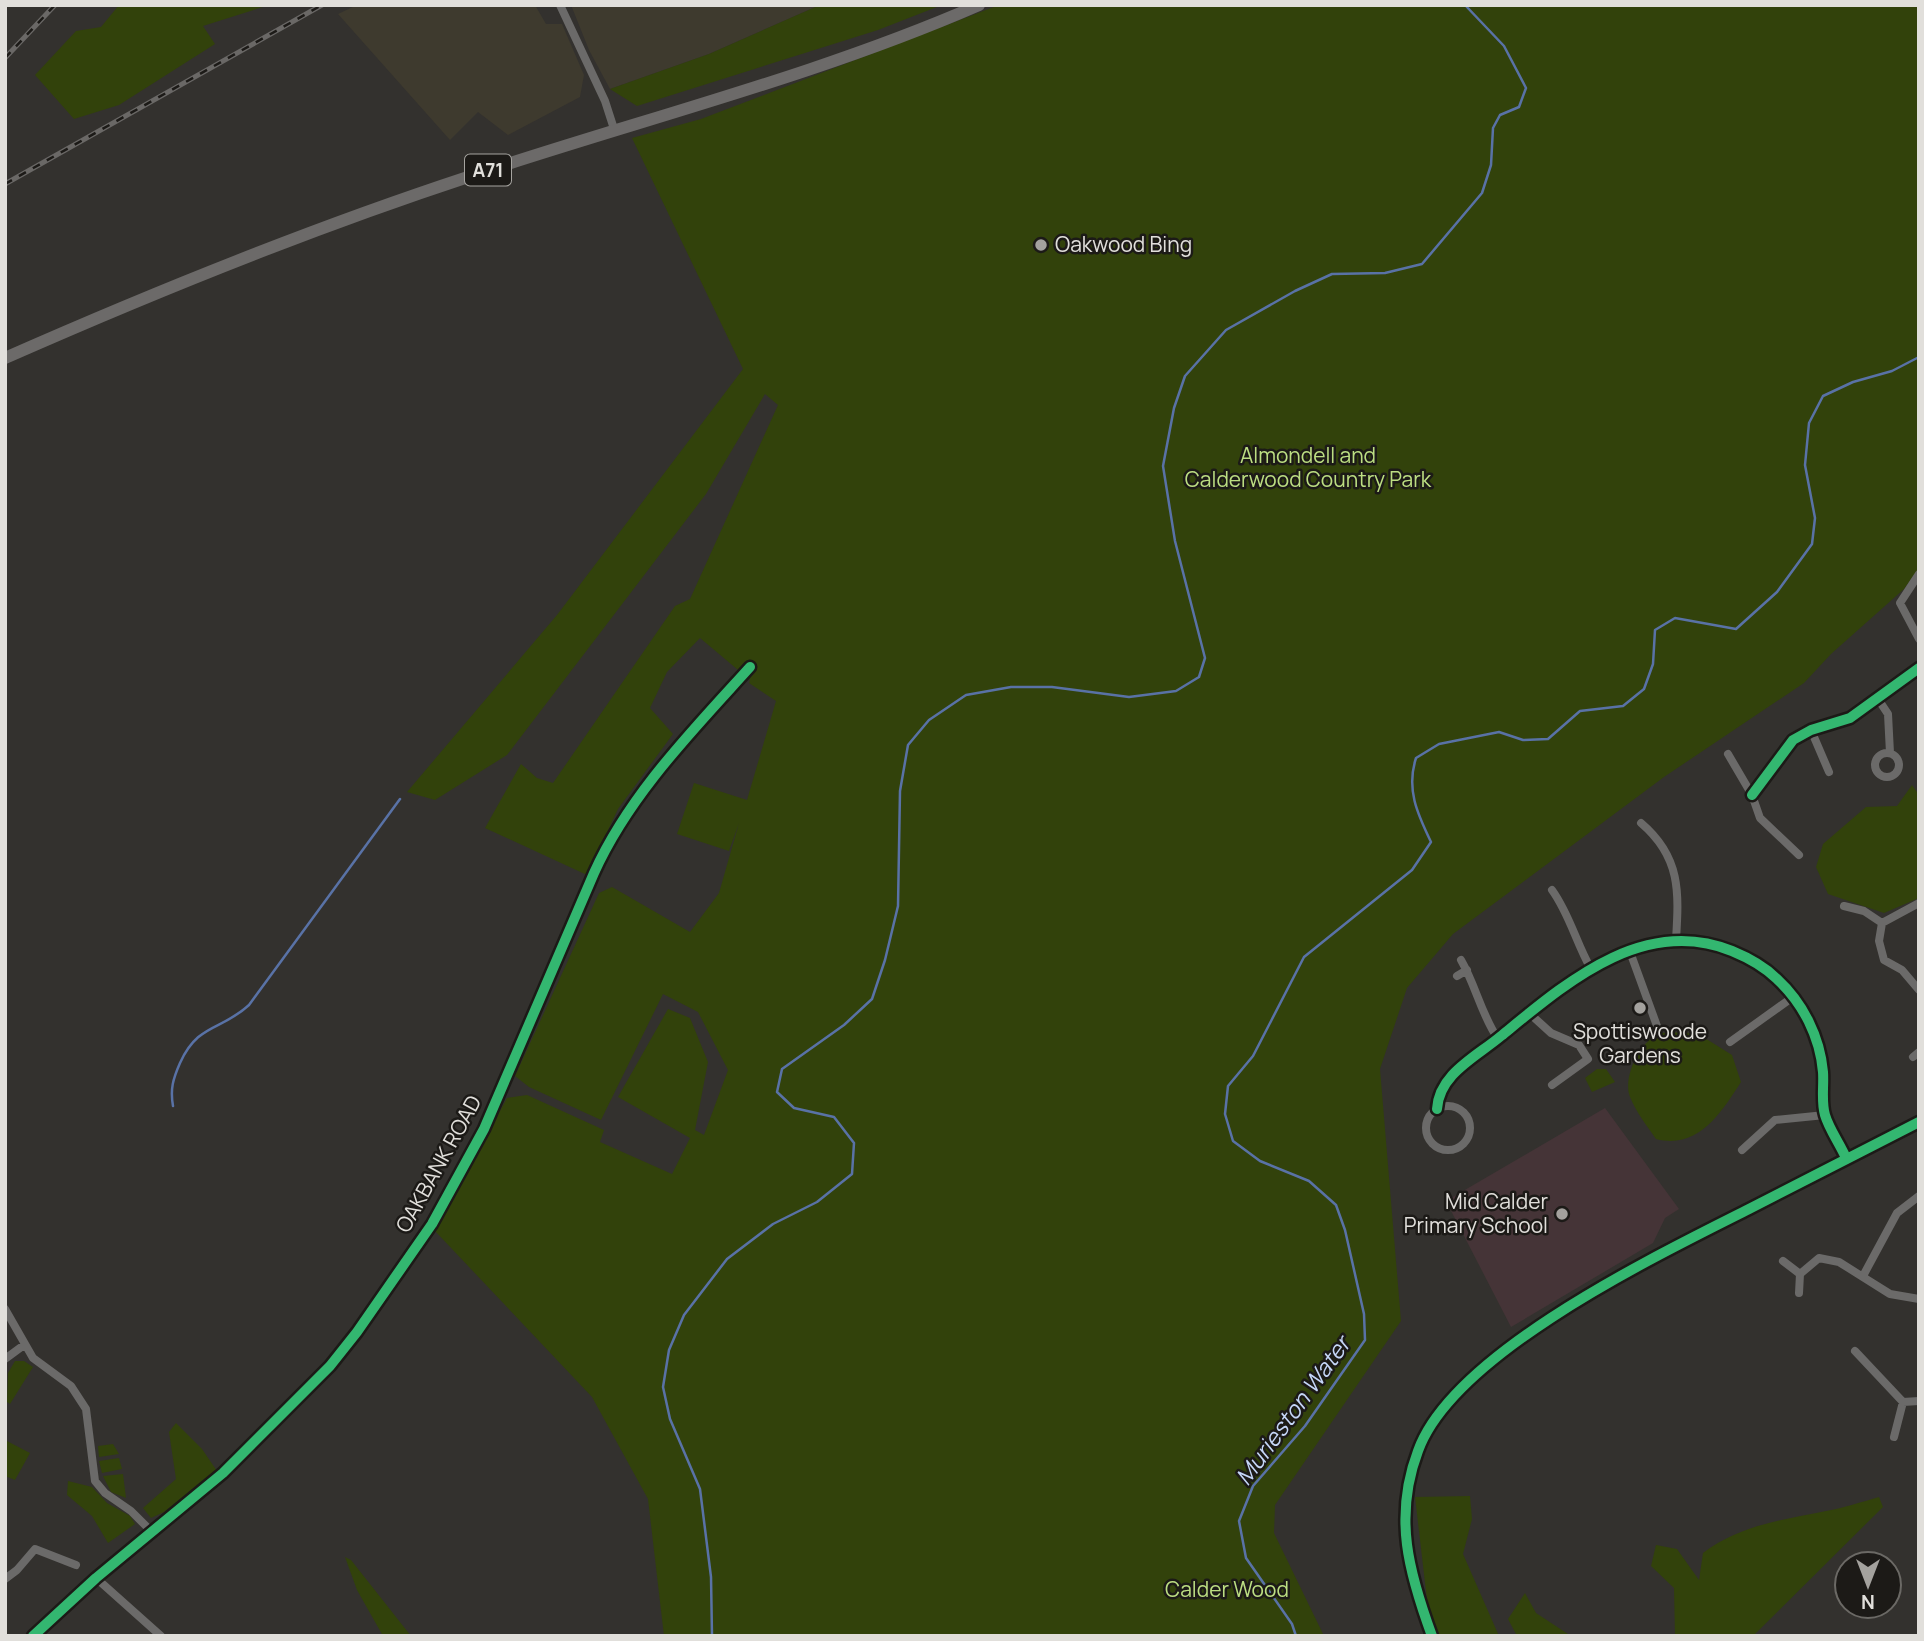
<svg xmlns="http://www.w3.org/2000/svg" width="1924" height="1641" viewBox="0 0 1924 1641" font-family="Manrope,sans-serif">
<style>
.built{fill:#3e3a2e}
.education{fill:#453437}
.green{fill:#32420b}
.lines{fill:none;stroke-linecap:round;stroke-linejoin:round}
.stream{stroke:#5972a6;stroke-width:2.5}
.minor{stroke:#6b6a69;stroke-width:8}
.tertiary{stroke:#6b6a69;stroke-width:10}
.primary{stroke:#6c6a69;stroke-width:12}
.rail-casing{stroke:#6a6866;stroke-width:5}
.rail{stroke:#1c1a17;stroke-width:2.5;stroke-dasharray:8;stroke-linecap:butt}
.cycleway-casing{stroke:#1c1a17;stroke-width:15}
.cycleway{stroke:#33b770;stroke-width:10}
.poi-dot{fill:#a4a29e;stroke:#1c1a17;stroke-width:2.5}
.labels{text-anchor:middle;stroke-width:5;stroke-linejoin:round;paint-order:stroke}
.shield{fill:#1c1a17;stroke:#a6a4a0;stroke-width:2}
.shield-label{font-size:19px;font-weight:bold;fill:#e1dfdb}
.poi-label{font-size:21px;fill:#e1dfdb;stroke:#1c1a17;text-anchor:start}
.park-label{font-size:21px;fill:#bcde82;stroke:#1c1a17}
.street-label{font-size:21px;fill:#e1dfdb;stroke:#1c1a17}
.water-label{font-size:23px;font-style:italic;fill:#c5d6f7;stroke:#1c1a17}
</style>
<rect width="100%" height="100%" fill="#33312e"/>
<path class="built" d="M357,5H535L546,24H562L584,75L580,97L508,135L478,112L450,140L338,14Z
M571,5H820L709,54L610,89L589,50Z"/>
<path class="education" d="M1605,1108L1679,1209L1665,1218L1653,1243L1511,1327L1446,1201Z"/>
<path class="green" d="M119,5H269L203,26L215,44L119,105L74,119L35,75L76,31L101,27Z
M820,5H942L878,30L637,106L610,89L709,54Z
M999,5H1919V568L1904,589L1831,654L1804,683L1664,777L1453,934L1407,988L1380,1069L1401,1321L1275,1505L1274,1533L1324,1636H664L648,1499L592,1397L435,1231L507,1098L527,1095L604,1130L600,1142L672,1174L690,1138L618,1097L668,1009L690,1018L708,1062L695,1130L704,1135L728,1070L698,1012L663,994L601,1120L529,1087L515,1076L599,893L612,887L690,932L719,893L739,823L729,851L677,834L694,783L747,800L776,701L749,683L750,680L700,638L667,672L650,708L673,734L618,809L587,875L485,828L521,764L537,778L553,783L675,606L690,599L778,405L765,394L706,494L507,755L435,800L407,792L557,615L743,369L632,138L701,119Z
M1912,785L1919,795V898L1884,913L1828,894L1816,867L1823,844L1866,807L1897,806Z
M1685,1032L1708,1040L1732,1055L1741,1082C1721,1113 1698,1150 1656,1139C1647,1126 1636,1112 1630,1097C1622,1077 1641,1038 1662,1033C1669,1032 1678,1033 1685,1032Z
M1597,1069H1606L1615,1082L1592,1092L1585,1078Z
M15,1361H24L33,1367L10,1404L7,1402L8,1373Z
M176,1423L202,1449L217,1471L164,1512L151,1518L143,1508L176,1479L169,1432Z
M5,1440L30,1453L15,1480L5,1476Z
M113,1444L119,1454L99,1457L98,1446Z
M119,1458L122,1469L102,1473L99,1461Z
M123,1474L126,1498L111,1492L103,1476Z
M68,1481L92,1487L107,1503L130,1516L135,1524L108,1543L92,1516L67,1495Z
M1470,1496L1472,1519L1463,1554L1499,1636H1439L1429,1617L1415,1497Z
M1879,1497L1883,1507L1753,1636H1675L1674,1588L1651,1566L1656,1545L1677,1549L1699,1580L1703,1553C1740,1525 1782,1520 1826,1511C1844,1508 1861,1502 1879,1497Z
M345,1557L351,1560L411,1636H383L357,1590Z
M1525,1593L1536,1613L1571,1636H1517L1508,1619Z"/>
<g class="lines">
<path class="stream" d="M173,1106C170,1089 173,1079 180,1063C198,1023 221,1031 249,1005L400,799
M712,1636L711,1577L700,1489L670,1419L663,1387L669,1350L684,1315L727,1259L773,1224L817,1202L852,1174L854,1143L834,1117L794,1108L777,1092L782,1069L844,1025L872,999L885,960L898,906L900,791L908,745L929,720L966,695L1011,687H1052L1129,697L1176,691L1199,677L1205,658L1175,541L1163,466L1174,408L1185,376L1226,330L1295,291L1332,274L1385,273L1422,264L1482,193L1491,165L1493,128L1500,115L1519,107L1526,88L1504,46L1465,5
M1296,1636L1292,1624L1246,1558L1239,1521L1253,1486L1305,1426L1365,1340L1364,1314L1345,1230L1336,1205L1309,1181L1260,1161L1233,1141L1225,1114L1228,1086L1253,1056L1304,957L1412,870L1431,842C1417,813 1406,789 1416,758L1439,744L1499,732L1523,740L1548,739L1580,711L1623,706L1644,689L1653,664L1655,630L1675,618L1736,629L1777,592L1812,544L1815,518L1805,465L1809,423L1823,396L1853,382L1892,371L1919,357"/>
<path class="minor" d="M560,5L605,101L615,132
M1919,574L1900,603L1919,639
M1876,696L1888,714L1890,753
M1811,730L1829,772
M1875 765a12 12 0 1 1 24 0a12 12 0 1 1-24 0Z
M1728,754L1752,795L1760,818L1799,855
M1752,795L1793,740L1811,730L1850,718L1919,668
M1641,823C1681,857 1679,892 1676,940
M1552,890C1570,915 1576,943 1591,969
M1919,903L1882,923L1879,941L1884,960L1902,970L1919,990
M1844,906L1864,911L1882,923
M1629,949L1657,1026
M1461,960C1476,986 1481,1014 1498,1039
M1457,976L1467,970
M1529,1013L1551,1033L1579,1045L1588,1059L1552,1085
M1730,1042L1793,997
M1913,1057L1919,1052
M1426 1128a22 22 0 1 1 44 0a22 22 0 1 1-44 0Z
M1437,1109C1439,1074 1476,1057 1501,1036C1566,983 1643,915 1732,951C1749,958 1764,966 1777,979C1803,1003 1820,1037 1823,1072C1824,1086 1821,1102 1825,1115C1829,1129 1840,1144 1846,1158
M1742,1150L1775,1120L1825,1115
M1783,1261L1800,1274
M1863,1276L1897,1213L1919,1196
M1799,1293L1800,1274L1819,1258L1839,1262L1890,1294L1919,1299
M5,1309L33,1358L71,1386L86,1409L95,1481L105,1493L131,1511L152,1532
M1855,1351L1903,1402L1919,1401
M5,1359L24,1345
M1894,1437L1903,1402
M96,1578L161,1636
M5,1579L17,1570L35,1549L76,1565"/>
<path class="tertiary" d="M33,1636L96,1578L223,1473L330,1366L357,1332L432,1224L484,1129L594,873C629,795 693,730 750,667
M1432,1636C1409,1573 1393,1517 1418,1451C1453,1353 1658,1255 1749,1209C1806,1180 1862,1151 1919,1122"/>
<path class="primary" d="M5,358C157,291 310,229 468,177C638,120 814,77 979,5"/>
<defs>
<path id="rail" d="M5,58L55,5
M5,184L322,5"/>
</defs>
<use href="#rail" class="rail-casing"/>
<use href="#rail" class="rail"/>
<defs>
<path id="cycleway" d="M1752,795L1793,740L1811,730L1850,718L1919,668
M1437,1109C1439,1074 1476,1057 1501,1036C1566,983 1643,915 1732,951C1749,958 1764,966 1777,979C1803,1003 1820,1037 1823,1072C1824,1086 1821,1102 1825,1115C1829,1129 1840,1144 1846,1158
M33,1636L96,1578L223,1473L330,1366L357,1332L432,1224L484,1129L594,873C629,795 693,730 750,667
M1432,1636C1409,1573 1393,1517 1418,1451C1453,1353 1658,1255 1749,1209C1806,1180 1862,1151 1919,1122"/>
</defs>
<use href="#cycleway" class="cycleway-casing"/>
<use href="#cycleway" class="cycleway"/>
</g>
<g class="poi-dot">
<circle cx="1041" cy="245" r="7"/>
<circle cx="1640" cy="1008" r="7"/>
<circle cx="1562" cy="1214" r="7"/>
</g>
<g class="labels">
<rect class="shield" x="465" y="154.5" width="46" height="31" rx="5"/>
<g class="shield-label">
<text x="488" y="177">A71</text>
</g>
<g class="poi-label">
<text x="1055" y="252">Oakwood Bing</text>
<text x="1640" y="1039" text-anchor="middle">Spottiswoode<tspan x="1640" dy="24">Gardens</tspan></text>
<text x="1548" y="1209" text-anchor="end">Mid Calder<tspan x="1548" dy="24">Primary School</tspan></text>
</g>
<g class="park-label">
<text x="1308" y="463">Almondell and<tspan x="1308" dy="24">Calderwood Country Park</tspan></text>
<text x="1227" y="1597">Calder Wood</text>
</g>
<g class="street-label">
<text transform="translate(439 1164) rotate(-61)" y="7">OAKBANK ROAD</text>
</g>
<g class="water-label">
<text transform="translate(1293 1411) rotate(-54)" y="8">Murieston Water</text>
</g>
</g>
<rect width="1924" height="1641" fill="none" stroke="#e1dfdb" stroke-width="14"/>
<g transform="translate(1868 1585) rotate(180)"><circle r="33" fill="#1c1a17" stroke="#6b6965" stroke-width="2"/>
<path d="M0-5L12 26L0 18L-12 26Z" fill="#a4a29e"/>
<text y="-10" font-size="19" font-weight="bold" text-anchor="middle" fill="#e1dfdb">N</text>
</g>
</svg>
